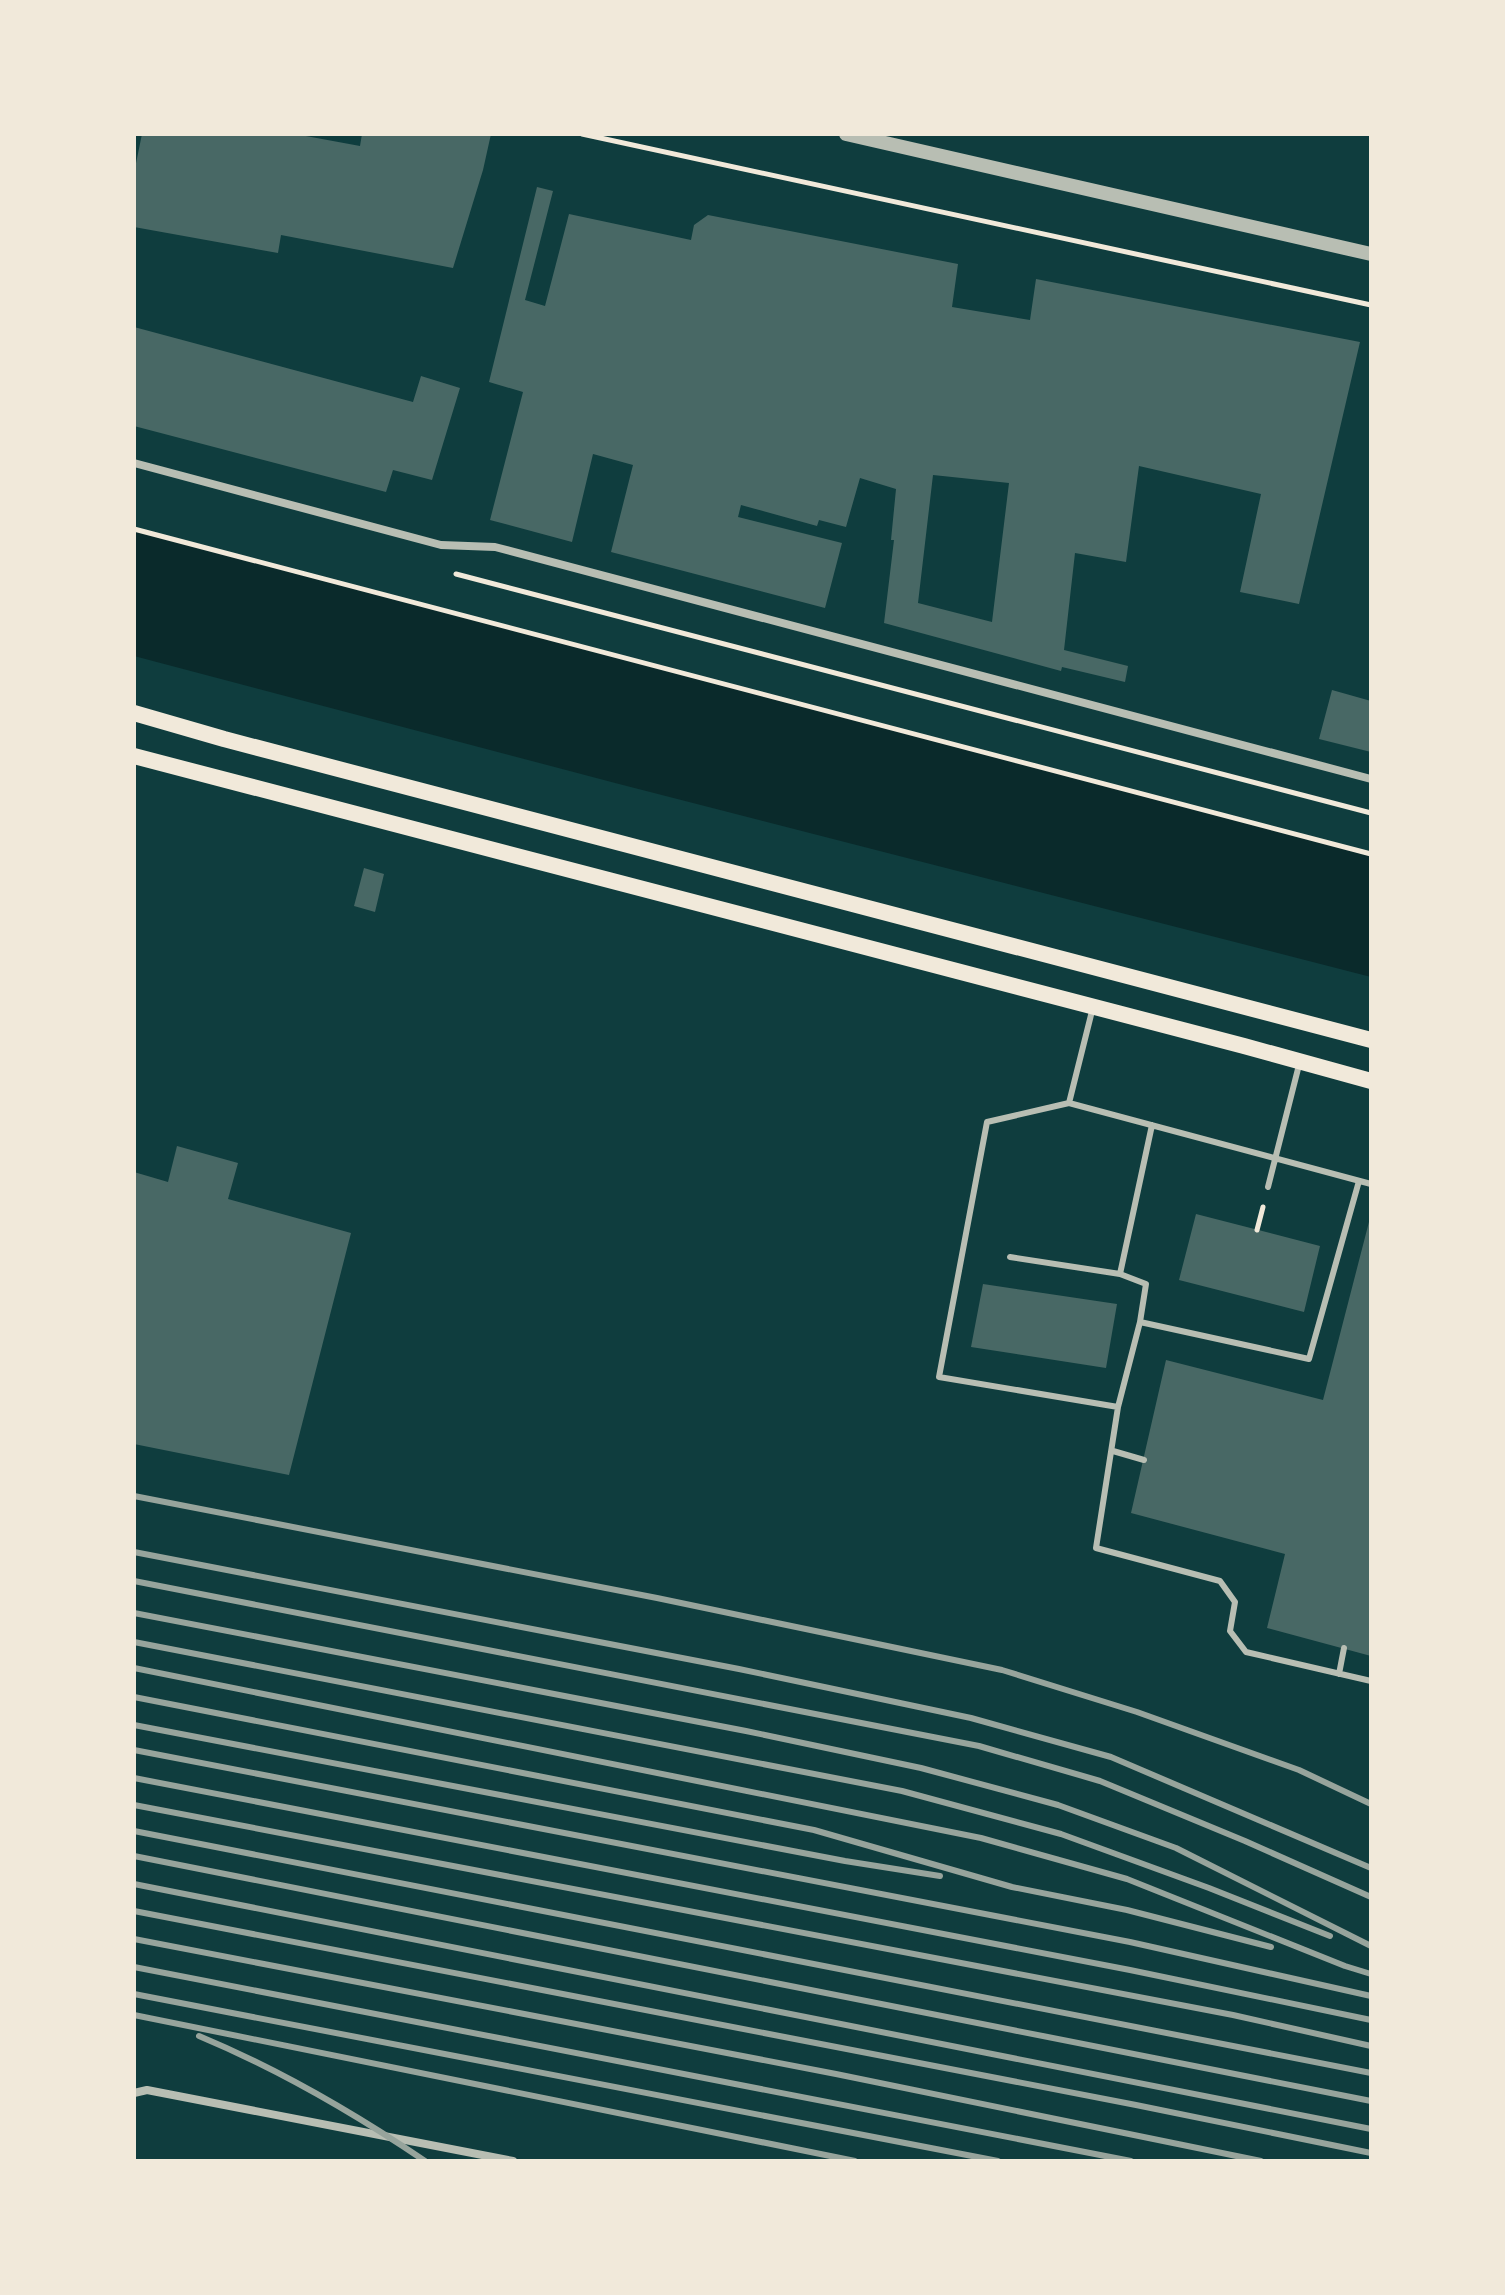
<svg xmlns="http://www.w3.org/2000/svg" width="1505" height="2295" viewBox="0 0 1505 2295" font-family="Overpass,sans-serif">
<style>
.water{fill:#0a2a2b}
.building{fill:#486865;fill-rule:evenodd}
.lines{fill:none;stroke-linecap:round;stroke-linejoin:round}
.path{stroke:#f1e9da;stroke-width:5}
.service{stroke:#b8beb3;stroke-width:6}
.minor{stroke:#b8beb3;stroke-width:8}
.tertiary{stroke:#b8beb3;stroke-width:14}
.secondary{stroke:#f1e9da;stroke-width:16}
.rail{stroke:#97a49c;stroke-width:6}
</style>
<rect width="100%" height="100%" fill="#0f3d3e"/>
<path class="water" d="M134,529L1371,854V977L619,784L134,656Z"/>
<path class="building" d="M142,134H295L360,146L362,134H491L483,170L453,268L281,235L278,253L134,227V173Z
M537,187L553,191L525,300L545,306L569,214L691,240L694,225L708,215L958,264L952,307L1030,320L1036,279L1360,342L1299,604L1240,592L1261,494L1139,466L1126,562L1075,553L1064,650L1128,666L1125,682L1062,667L1061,671L884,623L894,540H891L896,489L860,478L846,527L819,520L817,526L741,505L738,517L842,543L825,608L611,552L633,465L593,454L572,542L490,520L523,392L489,382ZM933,475L1009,483L992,622L918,603Z
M134,327L413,402L421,376L460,388L432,480L393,470L386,492L134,426Z
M1332,690L1371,701V752L1319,739Z
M364,868L384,874L375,912L354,906Z
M177,1146L238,1163L228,1199L351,1233L289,1475L134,1444V1172L168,1182Z
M1196,1214L1320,1246L1304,1312L1179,1280Z
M1370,1218H1371V1656L1267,1628L1285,1554L1131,1513L1166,1360L1323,1400Z
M983,1284L1117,1304L1106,1368L971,1347Z"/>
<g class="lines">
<path class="path" d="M582,134L1371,305
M134,529L1371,854
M456,574L1371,813
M1257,1230L1263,1207"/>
<path class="service" d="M1093,1007L1069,1103L987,1122L939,1377L1118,1407
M1069,1103L1371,1184
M1268,1187L1300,1061
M1010,1257L1120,1274L1146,1284L1140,1322L1118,1407L1096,1548L1220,1581L1235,1602L1230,1631L1246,1652L1371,1681
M1120,1274L1152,1125
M1140,1322L1309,1359L1359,1181
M1113,1451L1144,1460
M1339,1674L1344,1648"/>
<path class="minor" d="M134,463L441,545L495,547L1371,779
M134,2093L147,2090L513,2161"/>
<path class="tertiary" d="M846,134L1371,254"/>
<path class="secondary" d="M134,713L224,739L1371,1040
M134,756L1244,1046L1371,1081"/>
<path class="rail" d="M134,1496L657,1598L1002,1670L1137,1712L1299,1770L1371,1804
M134,1552L739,1669L971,1718L1111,1757L1371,1868
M134,1581L979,1746L1100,1781L1245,1841L1371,1897
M134,1613L746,1731L921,1768L1058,1805L1176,1848L1371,1946
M134,1642L902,1791L1061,1834L1209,1888L1330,1936
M134,1668L981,1838L1127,1879L1345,1966L1371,1974
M134,1697L814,1830L1012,1887L1127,1910L1271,1947
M134,1725L845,1861L940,1876
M134,1750L1130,1942L1371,1996
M134,1778L1130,1970L1371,2020
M134,1805L1233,2015L1371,2046
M134,1831L1371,2073
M134,1856L1371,2101
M134,1884L1371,2129
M134,1911L1136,2105L1371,2153
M134,1939L836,2074L1261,2161
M134,1967L1131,2161
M134,1994L998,2161
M134,2015L855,2161
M199,2036C278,2069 354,2113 425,2161"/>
</g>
<rect width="1505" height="2295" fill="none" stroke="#f1e9da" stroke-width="272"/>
</svg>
